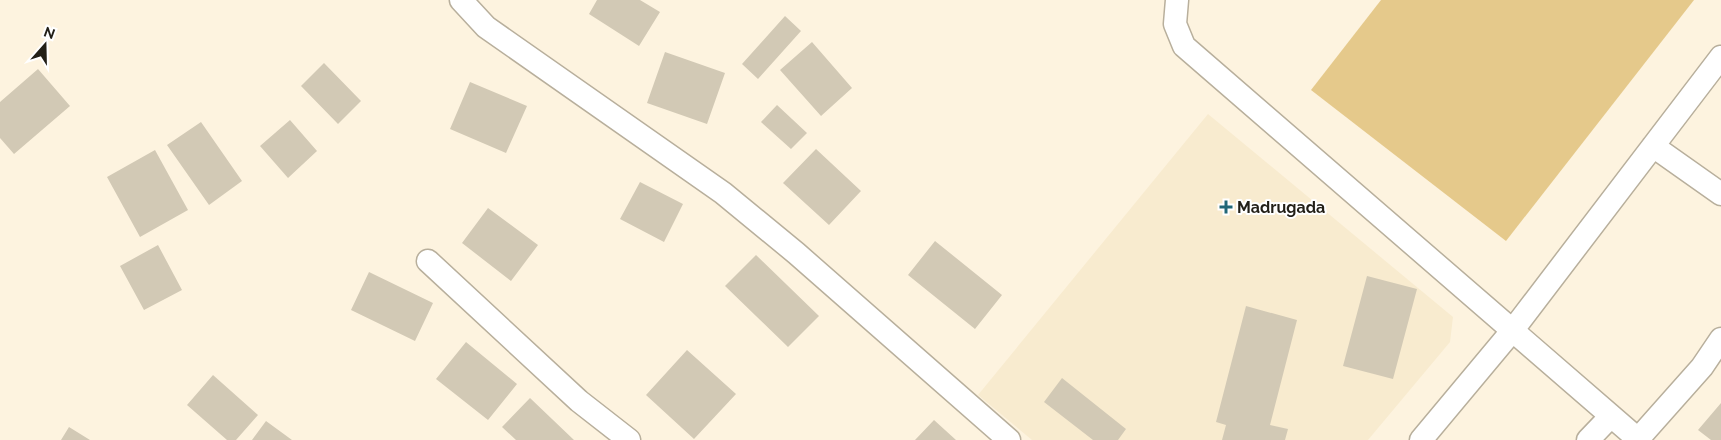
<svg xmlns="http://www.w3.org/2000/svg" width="1721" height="440" viewBox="0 0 1721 440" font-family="Raleway,sans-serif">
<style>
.built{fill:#f8ebcf}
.green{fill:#e5c98b}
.building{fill:#d2c9b5}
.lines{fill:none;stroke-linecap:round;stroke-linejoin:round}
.street-casing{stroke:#b8af9c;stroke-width:25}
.street{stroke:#fff;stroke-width:22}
.poi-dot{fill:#216777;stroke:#fff;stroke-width:2}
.labels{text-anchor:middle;stroke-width:4;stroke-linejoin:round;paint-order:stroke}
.poi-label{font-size:16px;font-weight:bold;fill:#221f17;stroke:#fff;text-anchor:start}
</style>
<rect width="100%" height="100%" fill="#fdf3df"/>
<path class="built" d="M1208,114L1453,317L1450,342L1368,440H1032L978,395Z"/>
<path class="green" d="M1381,0H1694L1506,241L1311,90Z"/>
<path class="building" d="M597,0H640L660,12L639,46L589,14Z
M785,16L801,31L758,79L742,64Z
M812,42L852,88L821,116L780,70Z
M665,52L725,73L707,124L647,103Z
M324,63L361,101L338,124L301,86Z
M38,69L70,106L14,154L0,138V102Z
M470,82L527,106L506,153L450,129Z
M777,105L807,133L791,149L761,122Z
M290,120L317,151L288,178L260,146Z
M201,122L242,181L209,205L167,145Z
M816,149L861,191L829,225L783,183Z
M155,150L188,210L140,237L107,177Z
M640,182L683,204L664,242L620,219Z
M488,208L538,245L511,281L462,243Z
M935,241L1002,295L975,329L908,275Z
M158,245L182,290L144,310L120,266Z
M756,255L819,316L788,347L725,286Z
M369,272L433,303L415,341L351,310Z
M1367,276L1417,289L1393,379L1343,366Z
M1246,306L1297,320L1270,425L1288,429L1285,440H1222L1226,425L1216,422Z
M466,342L517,384L488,420L436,379Z
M687,350L736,394L694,439L646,395Z
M213,375L258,415L236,440H227L187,405Z
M1062,378L1126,429L1118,440H1093L1044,402Z
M530,398L574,440H516L502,427Z
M1721,403V440H1711L1698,430Z
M934,420L956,440H915Z
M266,421L292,440H252Z
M69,427L90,440H61Z"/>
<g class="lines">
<defs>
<path id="street" d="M461,0L486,27L723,193L796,253L1009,440
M1177,0L1175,24L1184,46L1639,440
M1653,146L1721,194
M428,261L579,401L629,440
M1638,439L1702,367L1721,339
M1421,440L1512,331L1721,57
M1588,440L1611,416"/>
</defs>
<use href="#street" class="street-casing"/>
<use href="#street" class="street"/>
</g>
<path class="poi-dot" d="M1223.5 199.5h5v5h5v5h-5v5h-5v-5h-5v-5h5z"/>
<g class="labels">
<g class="poi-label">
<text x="1237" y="213">Madrugada</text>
</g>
</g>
<g transform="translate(45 45) rotate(20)" stroke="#ffffff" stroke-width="4" paint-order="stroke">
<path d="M0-4L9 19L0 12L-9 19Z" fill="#221f17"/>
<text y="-8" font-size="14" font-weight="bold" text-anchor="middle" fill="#221f17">N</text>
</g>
</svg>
